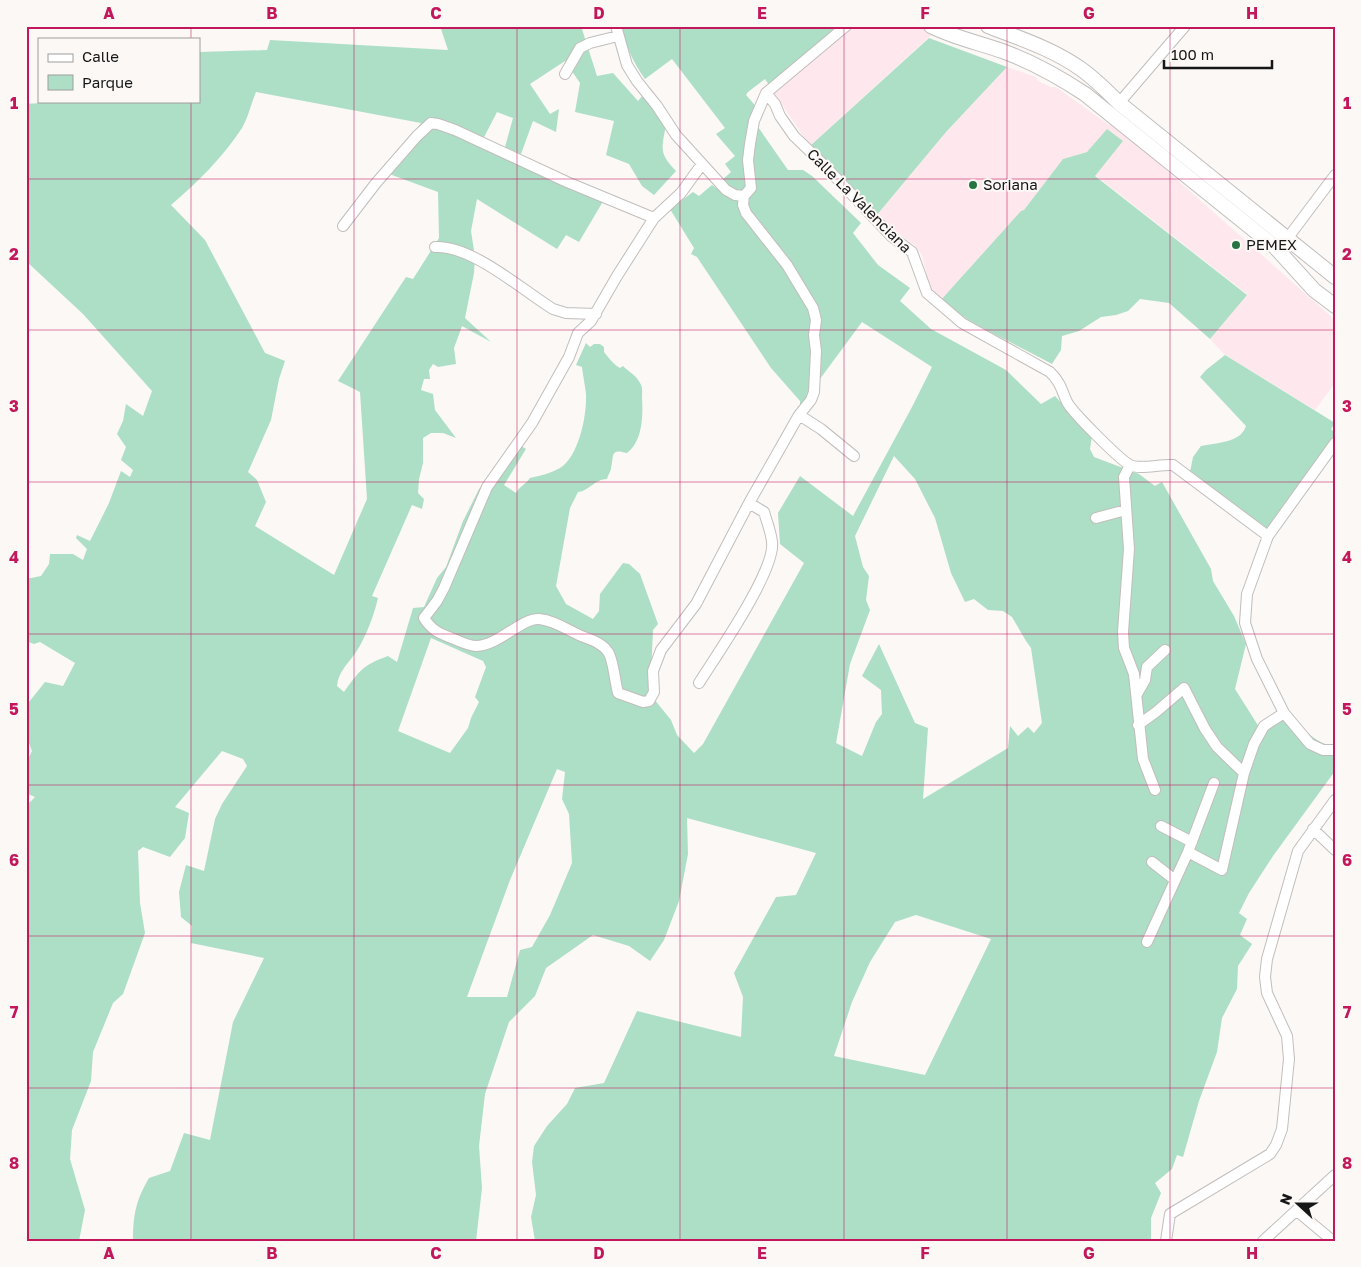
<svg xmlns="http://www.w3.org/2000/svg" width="1361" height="1267" viewBox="0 0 1361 1267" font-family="'Golos Text',sans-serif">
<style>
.commercial{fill:#fee8ed}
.green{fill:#addec6;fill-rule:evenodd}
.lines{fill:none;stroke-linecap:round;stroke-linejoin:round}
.minor-casing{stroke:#c1bebc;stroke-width:12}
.major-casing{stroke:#c1bebc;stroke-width:16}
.minor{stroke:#fff;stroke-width:10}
.major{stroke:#fff;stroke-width:14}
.grid{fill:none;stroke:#c2185b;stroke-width:1;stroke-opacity:0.55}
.poi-dot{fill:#287342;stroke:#fbf8f6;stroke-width:2}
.labels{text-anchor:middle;stroke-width:4;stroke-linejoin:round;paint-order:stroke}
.poi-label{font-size:15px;fill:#171616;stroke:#fbf8f6;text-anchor:start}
.street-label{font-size:15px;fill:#171616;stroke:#fbf8f6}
.neatline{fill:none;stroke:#c2185b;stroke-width:2}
.grid-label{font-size:16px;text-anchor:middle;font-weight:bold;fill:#c2185b}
</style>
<rect width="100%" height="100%" fill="#fbf8f6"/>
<path class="commercial" d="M853,26H941L810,146L772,90Z
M1007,67L1036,77L1038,81L1051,87H1056L1109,125L1112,122L1335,320V383L1315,410L1225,355L1210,339L1247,294L1095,175L1122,141L1063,159L1024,210L1021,211L940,301L928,292V280L922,255L914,245L876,216L946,132Z"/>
<path class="green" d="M440,26H581L597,76L613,73L638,101L643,95L666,124C662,149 658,152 676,171L654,195L642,186L629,164L606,155L614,121L575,112L580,83L565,61L530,84L550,114L559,109L556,132L533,121L521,154L505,147L513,118L497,112L481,143L605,198L579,242L566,235L557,249L477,199L471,231L475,257L474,273L465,318L491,342L462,326L454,348L456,364L438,367L433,364L429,370L430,379H424L421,390L433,394L435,410L456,438L443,433H431L423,438V463L419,479L418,493L424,499L422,509L412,505L372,596L378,598C374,615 367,634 358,649C350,662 338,671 337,686L344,692C359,671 363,665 388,656L397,662L413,608L424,607L437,578L446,567L463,521L479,489L505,456L513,441L526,449L504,485L516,493C520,486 526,484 530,478C540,476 551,473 560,468C579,456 587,415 586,394C585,385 583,376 582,367L576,365L586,343L590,347L594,344H600L604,347V352C609,358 613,364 620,368L623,366C629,372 636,375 640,383C643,387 642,393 642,398C643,415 643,441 627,453C610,448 614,455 611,468C611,471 608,475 607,479C595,479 589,491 578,492L570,508L556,586L566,604L593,619L599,611L600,594L623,563L629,564L640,574L658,624L653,630L650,694L671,720L677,735L694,753L703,744L804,563L780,544L778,513L800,476L853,516L912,407L932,367L862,322L800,406V401L771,368L697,257L691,254L694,248L670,209L693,192L699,196L712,185L719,190L725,185L722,180L731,172L725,164L735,156L716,134L725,128L672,59L645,79C633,62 626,47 622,26H853L772,90L765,79L748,92L746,95L760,111L756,124L788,170H803L812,176L861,223L853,233L878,265L910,288L900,301L931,329L1006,370L1041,404L1055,396L1092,436L1090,449L1094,457L1139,474L1155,486L1162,482L1211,569L1213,581L1234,616L1246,644L1235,689L1259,727L1294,717C1303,730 1318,745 1335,746V771L1273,856L1249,893L1239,913L1247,919L1240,935L1252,944L1238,966L1237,989L1222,1018L1217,1052L1199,1101L1183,1157L1177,1155L1172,1169L1155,1183L1161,1193L1151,1218V1241H535L531,1217L536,1195L532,1162L534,1146L547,1126L567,1104L575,1088L604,1083L637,1011L741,1037L743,997L734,973L776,897L796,895L816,853L687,818L688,854L679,901L664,940L650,961L629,946L593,935L546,968L535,996L509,1022L485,1094L479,1146L482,1188L476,1241H133C133,1215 136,1200 149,1178L170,1171L184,1133L210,1140L233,1022L264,958L191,943L192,926L181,917L179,892L186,865L204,871L215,819L222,804L247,766L243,759L222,751L175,807L189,813L185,838L170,857L143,847L138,851L140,903L145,933L123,994L113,1003L93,1052L91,1081L72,1130L70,1159L85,1210L79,1241H26V806L35,797L26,793V763L32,751L29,743H26V700L29,702L45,682L63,686L75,663L40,642L34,644L26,641V579L41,576L49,564L50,554H73L83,560L87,549L76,538L77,535L90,541L109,503L121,471L130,477L133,470L121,460L126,447L117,434L123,421L126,404L143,416L152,391L83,314L26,261V104L71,101H199V52L267,50L270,40L448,50ZM256,92L421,123L384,172L438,192L439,238L413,279L406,277L338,381L360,392L367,499L334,575L255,526L266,502L257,480L248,472L271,420L279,379L285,361L265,353L205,240L171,205C197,183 223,157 242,128C248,118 251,104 256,92ZM894,456L915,479L935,518L951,573L965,602L974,599L988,610L1003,611L1012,617L1026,641L1031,648L1042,723L1034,733L1028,727L1018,736L1010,726L1008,748L923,799L928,728L915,723L879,644L862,676L881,690L882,714L876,722L862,756L836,743L850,664L870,610L866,600L869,576L863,567L855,536ZM431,638L483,661L486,667L475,697L479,702L471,718L468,728L450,753L398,731ZM557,769L565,772L562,799L569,814L572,863L550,915L532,947L520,950L507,997H467L510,880ZM916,915L991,939L925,1075L834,1056L852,1002L870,962L895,922Z
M929,38L1007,67L946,132L876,216L810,146Z
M1107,129L1123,141L1095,176L1247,295L1210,339L1169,303L1140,299L1128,311L1116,315L1101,317L1079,331L1062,336L1061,350L1052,364C1014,343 975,327 940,301L1021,211L1024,210L1063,159L1087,152Z
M1225,355L1335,423L1331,429L1335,433V453L1277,532L1268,536L1189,477L1193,457L1201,446C1215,443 1241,443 1246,426L1200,377L1206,370Z"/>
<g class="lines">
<defs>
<path id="minor" d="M616,26L627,65L637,81L657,106L676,135L726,190L735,195L744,196L751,188L748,160L750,144L754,121L766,93L846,26
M565,74L580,48L590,43L618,36
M766,93L775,104L780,116L794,136L823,164L891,236L912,252L927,293L962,323L1050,372C1061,383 1061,389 1067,402C1072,412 1120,460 1130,465C1140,470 1160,464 1173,465L1268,536
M1119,103L1185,26
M702,164L681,193L654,218L617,276L591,321L578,333L569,357L532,423L487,487L444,588L437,601L424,618C432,631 441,634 454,639C461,642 469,646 476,646C500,645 521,618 539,619C553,620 566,629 579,635C588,639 602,642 608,652C613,658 615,682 618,693L643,702L649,701L654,692L653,671L661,650L696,604L749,503L799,415L811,400L814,392L816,351L814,335L816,320L813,308L787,265L746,213L743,205L744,196
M343,226L376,183L417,136L431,123L438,124L455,130L567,182L654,218
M1287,239L1335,175
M435,247C472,245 522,290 553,309L566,313L596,314
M799,415L821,429L854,456
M1335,443L1268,536L1247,594L1245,623L1257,659L1284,713L1310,744L1323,750H1335
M1130,465L1124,477L1129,549L1123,632L1124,648L1134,674L1143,759L1155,790
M1096,518L1126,510
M699,683C716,656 776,570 772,542C771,532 767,522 764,512L749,503
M1137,694L1145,680L1147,667L1165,650
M1138,725L1156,712L1184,688L1205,729L1217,747L1244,773
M1161,826L1192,842
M1313,829L1335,850
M1188,852L1222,870L1244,773L1254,744L1264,726L1284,713
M1152,862L1175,880
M1147,942L1188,852L1214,783
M1297,1211L1333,1241
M1166,1241L1170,1214L1270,1154L1276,1145L1282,1129L1289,1059L1287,1036L1267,993L1265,977L1267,959L1298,851L1335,800
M1263,1241L1335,1175"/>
<path id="major" d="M931,26C955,38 980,43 1005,52C1034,63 1059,77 1085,94L1275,247L1314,290L1335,306
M988,26C1019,38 1053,49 1081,69C1095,79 1107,91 1119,103L1335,277"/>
</defs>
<use href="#minor" class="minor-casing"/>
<use href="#major" class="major-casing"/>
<use href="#minor" class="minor"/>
<use href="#major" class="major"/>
</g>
<path class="grid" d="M191,26V39M354,26V1241M517,26V1241M680,26V1241M844,26V1241M1007,26V1241M1170,26V1241M191,101V1241M26,179H1335M26,330H1335M26,482H1335M26,634H1335M26,785H1335M26,936H1335M26,1088H1335"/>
<g class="poi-dot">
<circle cx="973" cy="185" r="5"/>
<circle cx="1236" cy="245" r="5"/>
</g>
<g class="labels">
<g class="poi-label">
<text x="983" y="190">Soriana</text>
<text x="1246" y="250">PEMEX</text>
</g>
<g class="street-label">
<text transform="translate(859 201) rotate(45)" y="5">Calle La Valenciana</text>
</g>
</g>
<rect width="1361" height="1267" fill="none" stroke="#fbf8f6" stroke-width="55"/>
<rect x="38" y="38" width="162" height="65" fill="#fbf8f6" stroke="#a09e9c"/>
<rect x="48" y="54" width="25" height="8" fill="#ffffff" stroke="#a09e9c"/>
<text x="82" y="62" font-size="15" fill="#171616">Calle</text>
<rect x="48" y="75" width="25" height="15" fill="#addec6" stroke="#a09e9c"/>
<text x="82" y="88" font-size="15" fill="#171616">Parque</text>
<g transform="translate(1298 1204) rotate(291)" stroke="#fbf8f6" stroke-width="4" paint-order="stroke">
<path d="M0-4L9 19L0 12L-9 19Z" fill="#171616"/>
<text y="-8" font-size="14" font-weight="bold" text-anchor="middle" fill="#171616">N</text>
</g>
<path d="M1164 60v8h108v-8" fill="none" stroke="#171616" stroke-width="2.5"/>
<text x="1171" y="60" font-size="15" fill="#171616" stroke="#fbf8f6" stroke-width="4" paint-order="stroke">100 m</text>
<rect x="28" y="28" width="1306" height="1212" class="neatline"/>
<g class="grid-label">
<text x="109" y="19">A</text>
<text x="272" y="19">B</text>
<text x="436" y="19">C</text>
<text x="599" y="19">D</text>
<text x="762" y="19">E</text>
<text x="925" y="19">F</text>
<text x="1089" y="19">G</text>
<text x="1252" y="19">H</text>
<text x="14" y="109">1</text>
<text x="1347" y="109">1</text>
<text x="14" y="260">2</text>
<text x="1347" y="260">2</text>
<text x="14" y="412">3</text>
<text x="1347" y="412">3</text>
<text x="14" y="563">4</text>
<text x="1347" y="563">4</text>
<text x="14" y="715">5</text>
<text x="1347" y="715">5</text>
<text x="14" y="866">6</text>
<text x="1347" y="866">6</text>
<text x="14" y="1018">7</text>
<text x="1347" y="1018">7</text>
<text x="14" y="1169">8</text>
<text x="1347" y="1169">8</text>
<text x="109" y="1259">A</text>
<text x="272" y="1259">B</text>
<text x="436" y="1259">C</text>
<text x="599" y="1259">D</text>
<text x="762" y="1259">E</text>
<text x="925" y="1259">F</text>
<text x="1089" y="1259">G</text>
<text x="1252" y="1259">H</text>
</g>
</svg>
